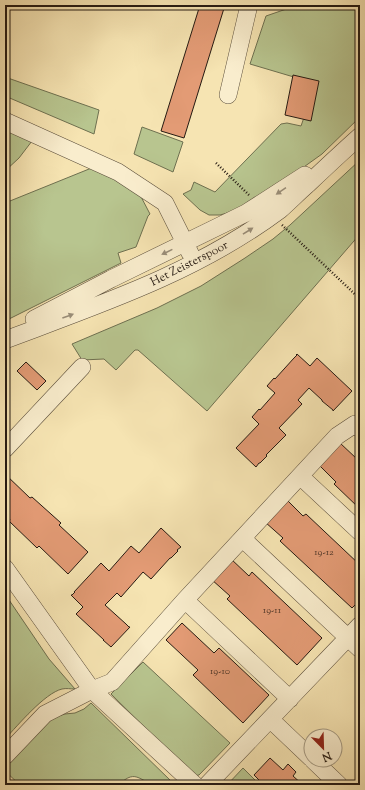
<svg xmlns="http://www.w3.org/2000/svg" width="365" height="790" viewBox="0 0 365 790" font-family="'Sorts Mill Goudy',serif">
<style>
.green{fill:#b8c58f;stroke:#6e7050}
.building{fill:#e39b75;stroke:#251a12}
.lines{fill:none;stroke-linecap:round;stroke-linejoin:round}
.minor-casing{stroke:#594c3a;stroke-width:18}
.path{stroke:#251a12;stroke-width:2.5;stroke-dasharray:1 2;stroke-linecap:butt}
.minor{stroke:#f9edcd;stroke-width:17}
.oneway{fill:#9a8e79}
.labels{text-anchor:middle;stroke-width:3;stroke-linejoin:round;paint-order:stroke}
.number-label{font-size:10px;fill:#543a2b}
.street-label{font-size:12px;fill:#251a12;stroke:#f9edcd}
</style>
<rect width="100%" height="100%" fill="#f6e4b2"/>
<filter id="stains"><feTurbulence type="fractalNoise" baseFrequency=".005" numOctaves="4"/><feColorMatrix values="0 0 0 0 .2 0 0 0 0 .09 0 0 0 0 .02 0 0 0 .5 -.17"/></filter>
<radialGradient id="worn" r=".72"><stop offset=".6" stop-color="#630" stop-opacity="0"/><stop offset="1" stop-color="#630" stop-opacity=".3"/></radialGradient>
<path class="green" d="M298,5H360V117L322,154L273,189L231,212L220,215H209L200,210L183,194L191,190L194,182L215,192L281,124L287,123L301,126L315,86L314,83L250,64L266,16Z
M5,77L99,110L94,134L5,96Z
M142,127L183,142L173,172L134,154Z
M5,128L32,141L19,158L5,171Z
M360,160V234L207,411L138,350H135L116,370L104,359L82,360L72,344L157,308L201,286L245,258L273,239L290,225Z
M94,167L138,191L150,214L148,216L136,247L118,253L121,263L5,321V203Z
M5,594L49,659L75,689C71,689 66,688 62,689C45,693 18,725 5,739Z
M143,662L230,743L199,775L194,776L111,694Z
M91,703L171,781C169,782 168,784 166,785C165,785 160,785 159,785C141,785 137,766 119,785H20L5,771V764L51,718L65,714L75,713L84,709Z
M243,768L260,785H227Z"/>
<path class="building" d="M200,5H225L184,138L161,131Z
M293,75L319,81L311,121L285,115Z
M297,354L310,366L317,358L352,391L333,411V410L322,401V400L309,388L298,400L302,404L279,428L286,435L266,455L267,456L260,463H259L256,467L236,448L259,424L252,417L259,409L260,410L275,393L267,386L274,378L275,379L294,358L297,355H296Z
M26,362L46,381L37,390L17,371Z
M340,443L357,459L359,457H360V509L334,484L336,482L319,465Z
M5,474L30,498L32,497L61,523L59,525L88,552L68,574L39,546L37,548L9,521L10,519L5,515Z
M287,500L303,516L306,514L360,565V600L352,608L280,541L283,538L265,522Z
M161,528L181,547L177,550L178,551L171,558H170L151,579L143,572L121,597L117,593L105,605L126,624L129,627H130L111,647L103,640H104L76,614L83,607L71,595H72L75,592H74L101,563L109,571L131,546L139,553Z
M230,558L249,576L252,572L322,638L297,665L227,599L230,596L211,579Z
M182,623L214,653L219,648L269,695L243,723L193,675L198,670L166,640Z
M270,758L283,770L288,764L296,772L293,776L303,785H264L254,775Z"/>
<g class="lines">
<defs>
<path id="minor" d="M228,95L249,5
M5,121L118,172L165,203L190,253
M34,319L111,279L246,213L305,175
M5,340C101,304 197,272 280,210C289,202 298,193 307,185C324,169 342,152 360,136
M5,449L82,367
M300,476L360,532
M243,539L360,649
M5,568L92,690L195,785
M185,600L290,699
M270,719L311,758
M5,756L45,714L92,690L112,682L185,600L337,436L355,424L360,429
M313,760L339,785
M207,785L360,625"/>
</defs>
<use href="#minor" class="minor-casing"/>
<path class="path" d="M216,163L249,195
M282,225L360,299"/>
<use href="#minor" class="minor"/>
</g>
<defs><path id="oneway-solid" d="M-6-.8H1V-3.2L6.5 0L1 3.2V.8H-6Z"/></defs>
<g class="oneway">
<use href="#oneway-solid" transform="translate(281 191) rotate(146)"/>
<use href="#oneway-solid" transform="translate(248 231) rotate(-32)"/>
<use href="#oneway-solid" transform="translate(167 252) rotate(154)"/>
<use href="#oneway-solid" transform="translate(68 316) rotate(-20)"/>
</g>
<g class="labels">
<g class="number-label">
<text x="324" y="555">19-12</text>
<text x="272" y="613">19-11</text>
<text x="220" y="674">19-10</text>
</g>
<g class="street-label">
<text transform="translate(189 263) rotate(-27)" y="4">Het Zeisterspoor</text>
</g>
</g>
<rect width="365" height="790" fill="none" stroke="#f6e4b2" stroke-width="20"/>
<rect x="6" y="6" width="353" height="778" fill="none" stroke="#251a12" stroke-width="2"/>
<rect x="10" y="10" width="345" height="770" fill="none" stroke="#251a12"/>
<g transform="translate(323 748) rotate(157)"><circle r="19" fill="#f9edcd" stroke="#a49982"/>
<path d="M0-3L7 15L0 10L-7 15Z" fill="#8f2418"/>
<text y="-6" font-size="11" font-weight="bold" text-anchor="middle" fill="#251a12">N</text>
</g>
<rect width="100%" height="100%" filter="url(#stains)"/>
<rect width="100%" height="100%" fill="url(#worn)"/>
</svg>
